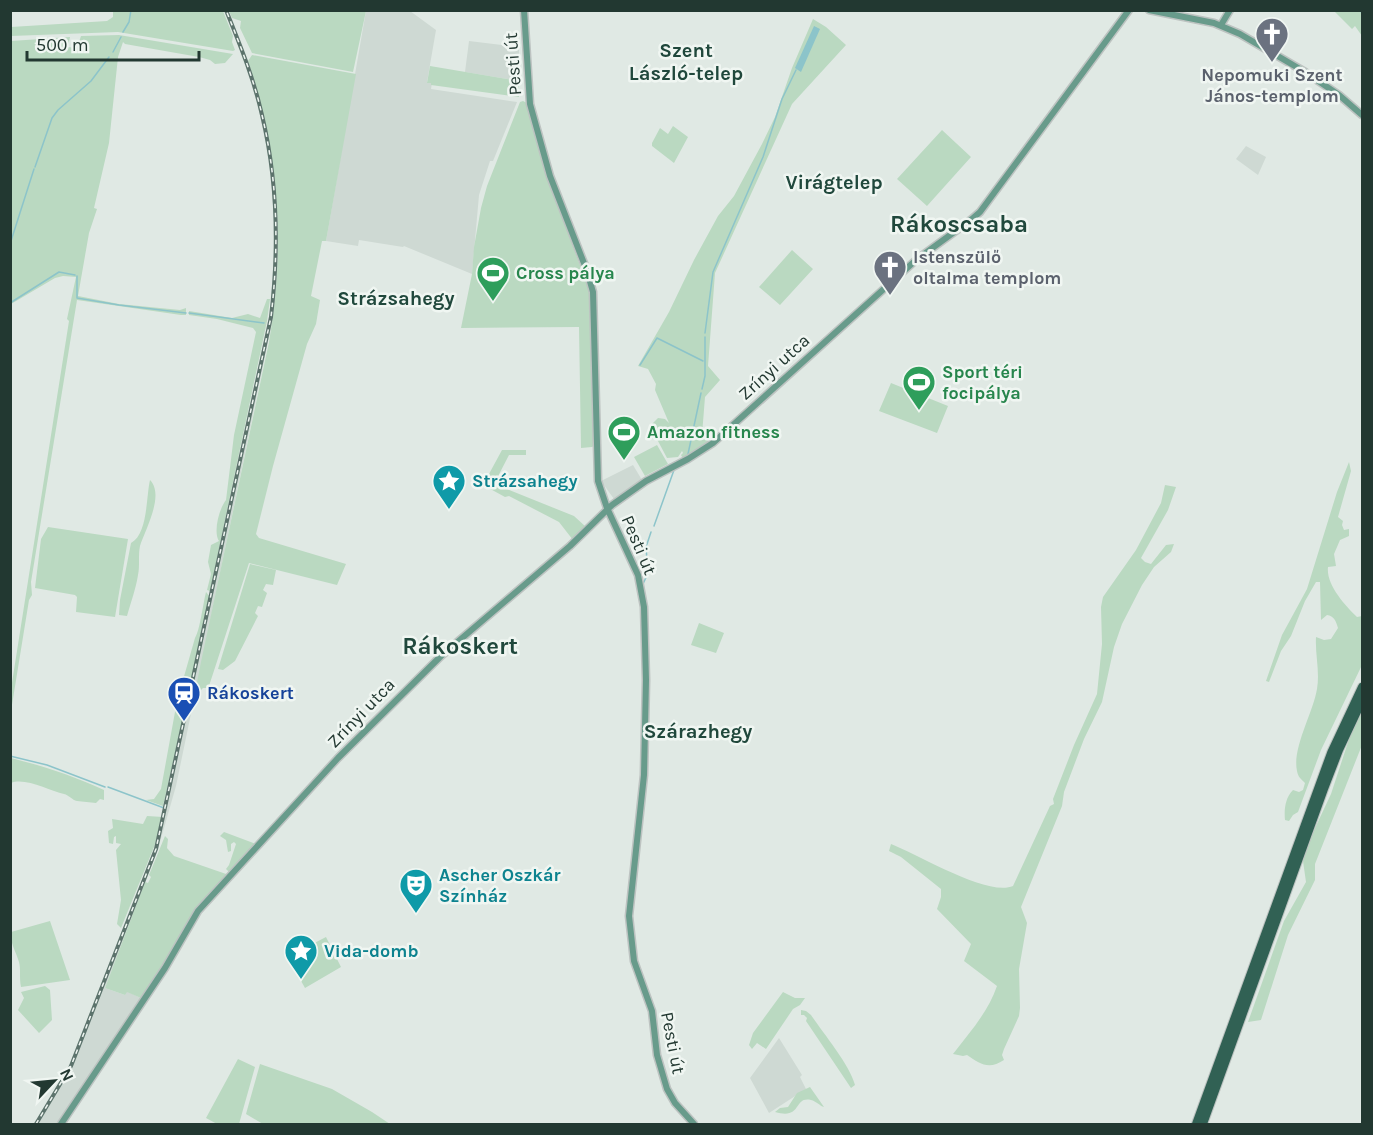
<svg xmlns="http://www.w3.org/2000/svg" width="1373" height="1135" viewBox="0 0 1373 1135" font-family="Karla,sans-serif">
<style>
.built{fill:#ced9d3}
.green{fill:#bad9c1}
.water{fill:#8cc4ca}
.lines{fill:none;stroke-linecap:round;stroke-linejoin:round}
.stream{stroke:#8cc4ca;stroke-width:1.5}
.major-casing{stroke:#bdc3c1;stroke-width:9}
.highway-casing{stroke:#bdc3c1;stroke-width:10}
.major{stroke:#689b8b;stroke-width:6}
.highway{stroke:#316154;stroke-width:8}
.rail-casing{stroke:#5c736c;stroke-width:4}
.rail{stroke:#f0f6f2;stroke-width:1.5;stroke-dasharray:4.5;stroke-linecap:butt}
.labels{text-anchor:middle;stroke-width:5;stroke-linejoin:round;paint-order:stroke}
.street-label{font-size:18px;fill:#223831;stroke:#f0f6f2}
.worship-label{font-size:18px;font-weight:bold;fill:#5b616d;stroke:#f0f6f2}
.leisure-label{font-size:18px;font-weight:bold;fill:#27864d;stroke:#f0f6f2;text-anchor:start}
.culture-label{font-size:18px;font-weight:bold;fill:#0d838f;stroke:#f0f6f2;text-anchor:start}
.transit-label{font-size:18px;font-weight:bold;fill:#164399;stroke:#f0f6f2;text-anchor:start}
.neighbourhood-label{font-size:20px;font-weight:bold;fill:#20483c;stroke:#f0f6f2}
.district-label{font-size:24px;font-weight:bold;fill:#20483c;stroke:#f0f6f2}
</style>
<rect width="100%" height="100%" fill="#e0e9e4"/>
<path class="built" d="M224,11H228L258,91L265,116L274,168L279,217V258L273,318L176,786L158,849L105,988L125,995L126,991L141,998L60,1124H34L69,1066L155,848L188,695L197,661L270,317L275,258V217L271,168L255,92L245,62Z
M366,11H410L436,30L427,82L432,83L431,89L517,102L493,161H490L479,195L472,274L404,246L403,247L359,240L358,246L326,241Z
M469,41L519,47V81L465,72Z
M1246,146L1266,157L1258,175L1236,159Z
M633,465L642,480L614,499L601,481Z
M779,1038L802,1075L800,1077L806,1089L769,1113L750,1078Z"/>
<path class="green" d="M113,11H223L233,36L232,42L235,50L233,51L118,32L11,36V27L107,21L113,17Z
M229,11H366L353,72L252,53L240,28L241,21L232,18Z
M1334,11H1362V36L1355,26L1352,29Z
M813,19L826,27L846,45L792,104L715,273L708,366L720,380L705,397L702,435L713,441L683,459L681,455L683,453L682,451L678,457L667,458L650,426L658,418L665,419L669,423L655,390L656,384L648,369L638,366L669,312L694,260L718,216L734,196L762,144L775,117L792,68Z
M119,35L233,54L225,63L215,64L210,60L199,57L125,44L123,42L118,57L109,143L94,208L97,209L89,233L78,296L119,304L180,310L186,308V315H181L77,300L31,582L32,595L29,600L11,711V689L69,321L67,319L76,277L63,276L55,278L11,304V41L70,37L68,47L77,48L81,36Z
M252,55L356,74L326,241H322L311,296L320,300L316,324L307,344L273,466L256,534L259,538L346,564L337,585L249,563L209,686L208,688H203L197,694L195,692L201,662L269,342C286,244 279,156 248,61Z
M430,66L519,81V97L431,85V83H427Z
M523,101L527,103L549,182L590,292L595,445L592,447L581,448L579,327L461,328L472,274L474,247L481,208L487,186L520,102Z
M673,126L688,137L674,163L652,146V143L660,128L668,134Z
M942,130L971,157L927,206L897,179Z
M792,250L813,269L780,305L759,287Z
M267,299H270L267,321L210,591L207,590L211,574L208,562L211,545L219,541C213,532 219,509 226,500L234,435L256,332L253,328L217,319L189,315V311L232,318L248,314L260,318Z
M891,383L948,406L937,433L879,411Z
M657,445L668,464L645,476L634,457Z
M502,450H526V455H509L494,484L574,516L586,527L573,540L559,522L509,496L505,497L483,485Z
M1349,462L1351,471L1338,517L1343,521L1342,525L1344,530L1349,529V536L1340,540L1334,554L1336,566L1328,567C1326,585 1345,605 1357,617L1362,616V665L1321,750L1298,812L1293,815L1289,821L1285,820C1284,810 1285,798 1293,790L1299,792L1303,790L1305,783C1301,779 1298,777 1297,771C1292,748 1313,713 1317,689C1320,671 1315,655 1316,637L1324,640L1331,639L1338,628C1336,621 1334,616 1327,615L1321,620L1320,582H1316L1305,601L1291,636L1281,651L1269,682L1266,681L1282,635L1307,589L1337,492Z
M150,480C165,495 145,530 140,546C138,555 140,566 138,575C136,588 131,602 127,616L119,615L120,600L131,543C148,534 146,497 150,480Z
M1165,485L1176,487L1168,510L1141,558L1145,562L1151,564L1166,545L1174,544L1171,552L1154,567L1142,585L1122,624L1114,647L1102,702L1084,739L1064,792L1062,806L1021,907L1027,923L1019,969L1020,1008L1019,1016L1004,1049L1002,1055L1004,1060C989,1070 980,1064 967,1055L963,1056L953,1054C970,1032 988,1012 997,986L964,961L971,944L937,909L941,897V889L901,857L889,851L891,844C917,854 988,897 1013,886L1050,806L1054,804L1053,799L1074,745L1097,694L1102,644L1101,607L1103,597L1136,550L1161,503Z
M48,527L128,539L115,617L76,612L77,597L75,595L35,588L41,539Z
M250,564L276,570L273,585L266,584L263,590L267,593L262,607L258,606L255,613L258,616L235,661L223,670L218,669Z
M206,592L210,597L163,806L146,800L154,799L161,789L177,701L195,638C200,630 203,604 206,592Z
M699,623L724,633L716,653L691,645Z
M1362,713V745L1315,864V880L1288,935L1261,1020L1248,1022L1284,921L1306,882L1303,861L1308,843L1331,794L1352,730Z
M11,758C43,766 74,776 104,790V800L100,799L96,803C90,802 83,802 77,801C72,800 69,795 64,794C50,791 25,777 11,783Z
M147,816L163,817L154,847L121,928L117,924L121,900L116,850L121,844L116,843V836L114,837L113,844L109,843L108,831L113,828L112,819L143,824Z
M224,832L256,844L230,873L226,869L229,865L236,844L234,842L231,844V851L228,852L226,840L220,836Z
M165,836L168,839L167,848L174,856L229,875L200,906L141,998L127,992L125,995L105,988L145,882L148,883L151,877L149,875Z
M50,921L70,980L21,987C19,978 21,969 19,962C16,951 10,944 11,932Z
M326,937L341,967L305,988L296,972L298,962L297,952Z
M45,986L50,990L52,1020L39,1033L18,1010L24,998L21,992Z
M783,992L795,998H805L800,1005L793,1009L766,1049L757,1043L752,1049L749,1045L753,1033Z
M801,1010L806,1011L811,1015C823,1033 850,1065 855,1085L851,1088L806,1021L807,1018L804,1015H801Z
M238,1059L255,1067L239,1124H217L206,1118Z
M260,1064L332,1089L372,1112L390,1124H263L246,1114Z
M810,1087L824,1107C820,1106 816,1101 811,1100C793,1096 803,1120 775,1112L780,1108L788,1107L797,1093Z"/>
<path class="water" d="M814,26L820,29L801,72L795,68Z"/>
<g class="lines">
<path class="stream" d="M1360,10L1362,13
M123,32L129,22L131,10
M113,52L121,37
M35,167L52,118L58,110L91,81L109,57
M10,244L34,169
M77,276V298L119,305L186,313
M10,303L59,272L75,275
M189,313L264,323
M705,333L713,272L763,157L782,99L796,70
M640,365L657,338L703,361
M702,389L705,376V337
M688,454L701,393
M654,526L674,470
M643,584L648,573L646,547L651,532
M10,756L47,765L105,787
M108,787L164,808L165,802"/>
<defs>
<path id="major" d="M524,10L530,104L550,176L587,271L593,292L598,481L607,508L638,575L644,607L646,680L644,775L629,916L634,961L652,1011L657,1055L667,1089L675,1103L694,1124
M1149,10L1214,23L1240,34L1305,72L1339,95L1362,115
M1221,25L1230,10
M61,1124L165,968L198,911L338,758L441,656L570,546L612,505L646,481L688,459L713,443L916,260L972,219L980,212L1129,10"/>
<path id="highway" d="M1196,1124L1331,753L1362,687
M1203,1124L1324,789L1339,750L1362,701"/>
</defs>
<use href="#major" class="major-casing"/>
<use href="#highway" class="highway-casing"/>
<use href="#major" class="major"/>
<use href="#highway" class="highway"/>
<defs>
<path id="rail" d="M36,1124L71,1066L156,849L271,317C279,249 278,182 262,115C254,79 240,45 226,10"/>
</defs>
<use href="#rail" class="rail-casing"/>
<use href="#rail" class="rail"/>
</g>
<defs>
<symbol id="church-pin" viewBox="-11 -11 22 30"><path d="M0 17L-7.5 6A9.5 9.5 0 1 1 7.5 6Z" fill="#6b7280" stroke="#f0f6f2"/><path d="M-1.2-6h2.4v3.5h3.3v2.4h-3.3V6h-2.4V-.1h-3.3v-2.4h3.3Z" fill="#fff"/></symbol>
<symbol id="stadium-pin" viewBox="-11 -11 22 30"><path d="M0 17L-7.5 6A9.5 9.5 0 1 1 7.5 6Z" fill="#2e9e5b" stroke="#f0f6f2"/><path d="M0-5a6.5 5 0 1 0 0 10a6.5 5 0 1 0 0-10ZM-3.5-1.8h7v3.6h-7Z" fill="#fff"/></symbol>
<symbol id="sight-pin" viewBox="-11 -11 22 30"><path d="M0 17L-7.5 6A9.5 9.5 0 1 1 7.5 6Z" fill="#0f9aa8" stroke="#f0f6f2"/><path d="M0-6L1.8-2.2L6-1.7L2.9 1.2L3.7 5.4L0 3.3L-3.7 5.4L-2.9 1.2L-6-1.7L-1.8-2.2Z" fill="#fff"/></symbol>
<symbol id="station-pin" viewBox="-11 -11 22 30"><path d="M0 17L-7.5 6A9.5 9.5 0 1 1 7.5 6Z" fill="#1a4fb4" stroke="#f0f6f2"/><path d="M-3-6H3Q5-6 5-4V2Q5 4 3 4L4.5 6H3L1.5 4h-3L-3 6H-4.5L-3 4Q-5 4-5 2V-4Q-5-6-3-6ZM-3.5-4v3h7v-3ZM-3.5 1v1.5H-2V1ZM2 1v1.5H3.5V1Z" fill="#fff"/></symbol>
<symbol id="theatre-pin" viewBox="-11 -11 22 30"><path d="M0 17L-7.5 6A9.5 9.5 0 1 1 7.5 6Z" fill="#0f9aa8" stroke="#f0f6f2"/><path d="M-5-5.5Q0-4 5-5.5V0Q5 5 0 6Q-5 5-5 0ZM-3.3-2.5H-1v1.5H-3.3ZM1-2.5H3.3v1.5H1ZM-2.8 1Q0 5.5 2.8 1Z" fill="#fff"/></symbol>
</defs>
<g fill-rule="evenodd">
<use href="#church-pin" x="1253" y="15" width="38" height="52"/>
<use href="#church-pin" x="871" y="248" width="38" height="52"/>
<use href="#stadium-pin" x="474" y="254" width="38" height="52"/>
<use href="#stadium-pin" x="900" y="363" width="38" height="52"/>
<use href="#stadium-pin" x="605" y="413" width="38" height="52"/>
<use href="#sight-pin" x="430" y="462" width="38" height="52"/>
<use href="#station-pin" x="165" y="674" width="38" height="52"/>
<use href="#theatre-pin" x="397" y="866" width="38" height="52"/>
<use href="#sight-pin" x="282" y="932" width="38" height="52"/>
</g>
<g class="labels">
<g class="street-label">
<text transform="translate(513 64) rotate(-94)" y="6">Pesti út</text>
<text transform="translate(774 367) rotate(-42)" y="6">Zrínyi utca</text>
<text transform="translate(639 545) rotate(67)" y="6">Pesti út</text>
<text transform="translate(361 713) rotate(-46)" y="6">Zrínyi utca</text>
<text transform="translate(673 1043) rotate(79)" y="6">Pesti út</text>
</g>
<g class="worship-label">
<text x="1272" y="81">Nepomuki Szent<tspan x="1272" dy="21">János-templom</tspan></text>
<text x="913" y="263" text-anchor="start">Istenszülő<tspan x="913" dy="21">oltalma templom</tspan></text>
</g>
<g class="leisure-label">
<text x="516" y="279">Cross pálya</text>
<text x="942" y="378">Sport téri<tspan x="942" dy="21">focipálya</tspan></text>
<text x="647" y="438">Amazon fitness</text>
</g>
<g class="culture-label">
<text x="472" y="487">Strázsahegy</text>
<text x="439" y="881">Ascher Oszkár<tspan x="439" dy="21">Színház</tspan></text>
<text x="324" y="957">Vida-domb</text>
</g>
<g class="transit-label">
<text x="207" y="699">Rákoskert</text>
</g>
<g class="neighbourhood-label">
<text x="686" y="57">Szent<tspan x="686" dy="23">László-telep</tspan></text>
<text x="834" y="189">Virágtelep</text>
<text x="396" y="305">Strázsahegy</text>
<text x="698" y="738">Szárazhegy</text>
</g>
<g class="district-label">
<text x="959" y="232">Rákoscsaba</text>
<text x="460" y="654">Rákoskert</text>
</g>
</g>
<rect width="1373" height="1135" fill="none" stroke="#223831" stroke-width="24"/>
<g transform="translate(54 1081) rotate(64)" stroke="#f0f6f2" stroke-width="4.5" paint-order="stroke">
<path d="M0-4.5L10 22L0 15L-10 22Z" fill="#223831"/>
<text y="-9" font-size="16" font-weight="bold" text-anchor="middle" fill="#223831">N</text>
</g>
<path d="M27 51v9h172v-9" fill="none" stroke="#223831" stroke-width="3"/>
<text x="36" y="51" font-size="18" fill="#223831" stroke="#f0f6f2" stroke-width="4.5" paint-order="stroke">500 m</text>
</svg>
